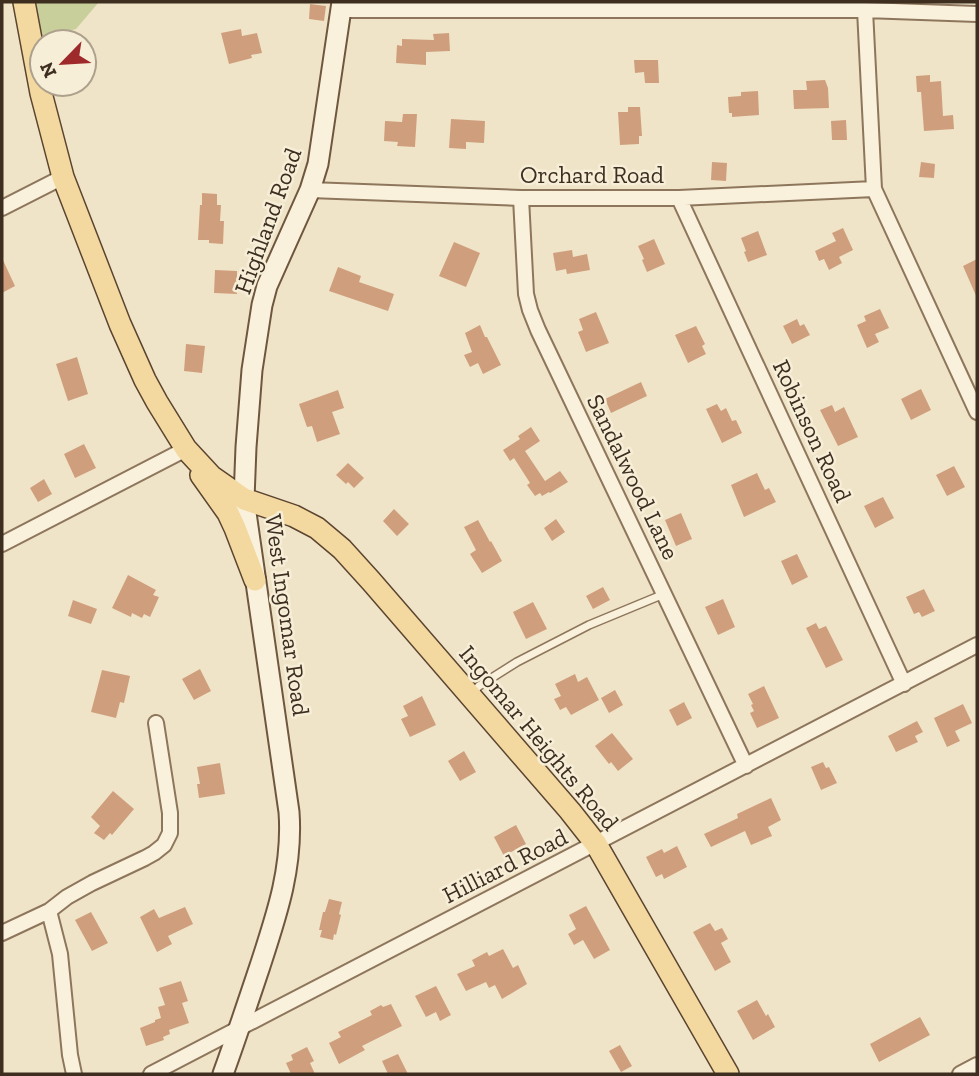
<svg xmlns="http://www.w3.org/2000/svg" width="979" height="1076" viewBox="0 0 979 1076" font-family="'Zilla Slab',serif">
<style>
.green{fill:#c9cf9b}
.building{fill:#cf9f7d}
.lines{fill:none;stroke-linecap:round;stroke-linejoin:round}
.lane-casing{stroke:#8d765c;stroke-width:10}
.street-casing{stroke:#8d765c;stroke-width:18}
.secondary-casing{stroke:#6f573f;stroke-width:23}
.primary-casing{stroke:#5b4430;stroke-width:24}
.lane{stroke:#faf1dc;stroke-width:7}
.street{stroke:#faf1dc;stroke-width:14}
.secondary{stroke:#faf1dc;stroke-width:19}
.primary{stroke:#f3d9a0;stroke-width:21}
.labels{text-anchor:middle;stroke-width:5;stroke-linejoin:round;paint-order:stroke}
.street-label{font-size:24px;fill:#3d2e20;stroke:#f7eed8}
</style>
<rect width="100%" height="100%" fill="#f0e4c8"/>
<path class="green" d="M24,2H99L76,29L31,41Z"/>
<path class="building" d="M310,4L326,6L324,21L309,19Z
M241,29L242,36L257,33L262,53L251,55L252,58L229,64L221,33Z
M449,33L450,51L426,52V65L396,63L397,45L402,46V39L434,40L433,34Z
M634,60H658L659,83H645L644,72L635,73Z
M930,75V82L941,81L943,116L953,115L954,129L924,131L921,92H917L916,76Z
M825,80L828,88L829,108L794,109L793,90H807L806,81Z
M758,91L759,115L732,117V113H729L728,97L741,96V92Z
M628,107H640L642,136H639V144L620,145L618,112H628Z
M403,114H417L415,147L397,146L398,142L384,141L385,121L402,122Z
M451,119L485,121L484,143L466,142V149L449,148Z
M846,120L847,140H832L831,121Z
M712,162L727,163L726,181L711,180Z
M921,162L935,164L934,178L919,177Z
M202,193L217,194V205H221L220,221H224L223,244L209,243V240H198L200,205H202Z
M843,228L853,250L839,257L842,263L829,270L824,259L819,261L815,251L836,241L832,233Z
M758,231L767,255L748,262L744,252L746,251L741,238Z
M654,239L665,264L647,272L642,260L644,259L638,246Z
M454,242L480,253L466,287L439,276Z
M572,250L573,257L587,254L590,270L567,274L566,269L556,271L553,253Z
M2,258L15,286L2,293Z
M977,259V298L963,266Z
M338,267L361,276L359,282L394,294L388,311L329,291Z
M215,270L237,271V294L214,293Z
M880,309L889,328L875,334L879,342L867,348L857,325L866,321L864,316Z
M596,312L609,343L586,352L578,332L583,330L579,319Z
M797,319L800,326L804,324L810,335L792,344L783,326Z
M480,325L485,337H487L501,365L483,374L478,363L470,367L464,355L472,352L465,333Z
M696,326L705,344L702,346L706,354L688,363L675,335Z
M186,344L205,346L202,373L184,371Z
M77,357L88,394L68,401L56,364Z
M641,382L647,396L611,413L605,399Z
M921,389L931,410L911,420L901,399Z
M338,390L344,408L332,412L340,434L317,442L312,426L307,427L299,404Z
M717,404L721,411L726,408L732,421L736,420L742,433L722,443L706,409Z
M832,405L835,412L844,407L858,437L838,446L820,410Z
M531,427L540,441L525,451L545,481L560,471L568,482L550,493L549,492L542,496L540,493L535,496L527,485L530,483L514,458L510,461L503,450L520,439L518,436Z
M84,444L96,468L75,478L64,454Z
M348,463L364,478L354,488L348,482L346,484L336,475Z
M954,466L965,487L947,496L936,475Z
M757,473L765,490L769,488L776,502L744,517L731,485Z
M44,479L52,494L38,502L30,488Z
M883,497L894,518L875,528L864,506Z
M394,509L409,524L397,536L383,521Z
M681,513L692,539L676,546L665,520Z
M556,519L565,532L552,541L544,528Z
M478,520L490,542L491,541L502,561L482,573L470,554L476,550L464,527Z
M797,554L808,577L792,585L781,561Z
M128,575L156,590L153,595L159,597L150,617L144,614L142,618L132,613L131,617L112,608Z
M603,587L610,600L593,609L586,596Z
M924,589L935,611L922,617L919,612L914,614L906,597Z
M723,599L735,627L718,635L705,607Z
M73,600L97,609L91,624L68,616Z
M533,602L547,629L526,639L513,612Z
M816,623L819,629L826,626L843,660L826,668L806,628Z
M200,669L211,691L194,700L182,679Z
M102,670L130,676L124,703L120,702L116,718L91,712Z
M575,674L578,682L587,677L599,700L571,715L566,707L560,710L554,699L561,696L555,684Z
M764,686L779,718L757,728L750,713L754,711L751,705L753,704L748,694Z
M615,690L623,705L609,713L601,698Z
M422,696L436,725L410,737L401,719L408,716L403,706Z
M684,702L692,718L677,726L669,710Z
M963,704L972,723L955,731L960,741L947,747L934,718Z
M917,721L923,732L915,736L918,742L896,752L888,736Z
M612,733L633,759L618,771L611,762L609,764L595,746Z
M464,751L476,772L460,781L448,761Z
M823,762L826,768L829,767L837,783L821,790L811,767Z
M220,763L225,794L199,798L197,784H200L197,767Z
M113,791L134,809L112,835L110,833L104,840L94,833L100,826L91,817Z
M771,798L781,820L768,827L772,836L751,845L745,831L711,847L704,834L738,818L737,814Z
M516,825L526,844L504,856L494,837Z
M677,846L687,867L664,879L662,874L656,877L646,857L662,849L664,853Z
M329,899L342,902L339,914L341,915L336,935L334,934L333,940L320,937L322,930H319L323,912H325Z
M586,906L610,950L594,959L583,940L574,945L568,934L576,929L569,915Z
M185,907L193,924L168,936L172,944L157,952L140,917L154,909L159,918Z
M91,912L108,943L92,951L75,920Z
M710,923L715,931L722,928L728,939L721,943L731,962L715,971L693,932Z
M503,949L513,968L518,965L527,984L502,999L495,985L489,988L486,982L466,991L457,974L475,966L472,960L487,952L489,956Z
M181,981L188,1001L182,1003L189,1023L169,1030L170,1034L163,1037L164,1040L146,1046L140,1028L155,1022V1020L161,1018L158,1007L165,1005L159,988Z
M436,986L451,1015L440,1021L436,1012L426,1017L415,996Z
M757,1000L766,1016L768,1014L775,1027L753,1040L737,1011Z
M391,1004L402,1026L362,1046L365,1050L339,1064L329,1043L341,1037L338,1032L372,1015L370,1011L381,1005L383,1007Z
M920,1017L930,1035L879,1062L870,1044Z
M620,1045L632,1066L621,1072L609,1051Z
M307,1047L314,1061L310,1063L315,1074H291L286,1063L293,1060L291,1055Z
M398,1054L408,1074H388L382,1061Z"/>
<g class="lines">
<defs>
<path id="lane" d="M472,693L479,686L517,662L589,625L664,594"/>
<path id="street" d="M341,10H865L977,14
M865,10L874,189L977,412
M310,190L521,198H679L874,189
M521,198L526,294L530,310L538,330L746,766
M679,198L904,684
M2,208L63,177
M2,544L186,449
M49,911L60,954L70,1055L74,1074
M2,933L49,911L67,897L92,883L145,858L154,853L164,845L170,833V813L156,723
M151,1074L977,645
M960,1074L977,1065"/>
<path id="secondary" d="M223,1074C236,1038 248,1002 260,966C277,914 293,867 289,812L244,499L246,447L252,370L262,305L267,286L310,190L318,164L342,2"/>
<path id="primary" d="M24,2L41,93L63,177L120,324L145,380L157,402L186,449L211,476L244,499L294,516L317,528L342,549L371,581L570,811L596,844L728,1074
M201,475L228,513L235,528L255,580"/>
</defs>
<use href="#lane" class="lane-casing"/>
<use href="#street" class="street-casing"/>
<use href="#secondary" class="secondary-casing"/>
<use href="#primary" class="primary-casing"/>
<use href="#lane" class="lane"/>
<use href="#street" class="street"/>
<use href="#secondary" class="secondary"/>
<use href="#primary" class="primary"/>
</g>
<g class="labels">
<g class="street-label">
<text x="592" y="183">Orchard Road</text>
<text transform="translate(268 221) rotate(-70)" y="8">Highland Road</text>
<text transform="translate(812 431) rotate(65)" y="8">Robinson Road</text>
<text transform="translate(633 477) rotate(64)" y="8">Sandalwood Lane</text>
<text transform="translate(287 615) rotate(82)" y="8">West Ingomar Road</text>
<text transform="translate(539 738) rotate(50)" y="8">Ingomar Heights Road</text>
<text transform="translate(505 866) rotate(-27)" y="8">Hilliard Road</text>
</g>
</g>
<rect width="979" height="1076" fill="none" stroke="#3d2e20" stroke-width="7"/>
<g transform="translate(63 63) rotate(245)"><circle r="33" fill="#f7eed8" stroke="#ada18e" stroke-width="2"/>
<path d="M0-5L12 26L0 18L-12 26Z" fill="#9e2a2b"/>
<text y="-10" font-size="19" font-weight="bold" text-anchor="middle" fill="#3d2e20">N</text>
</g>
</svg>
